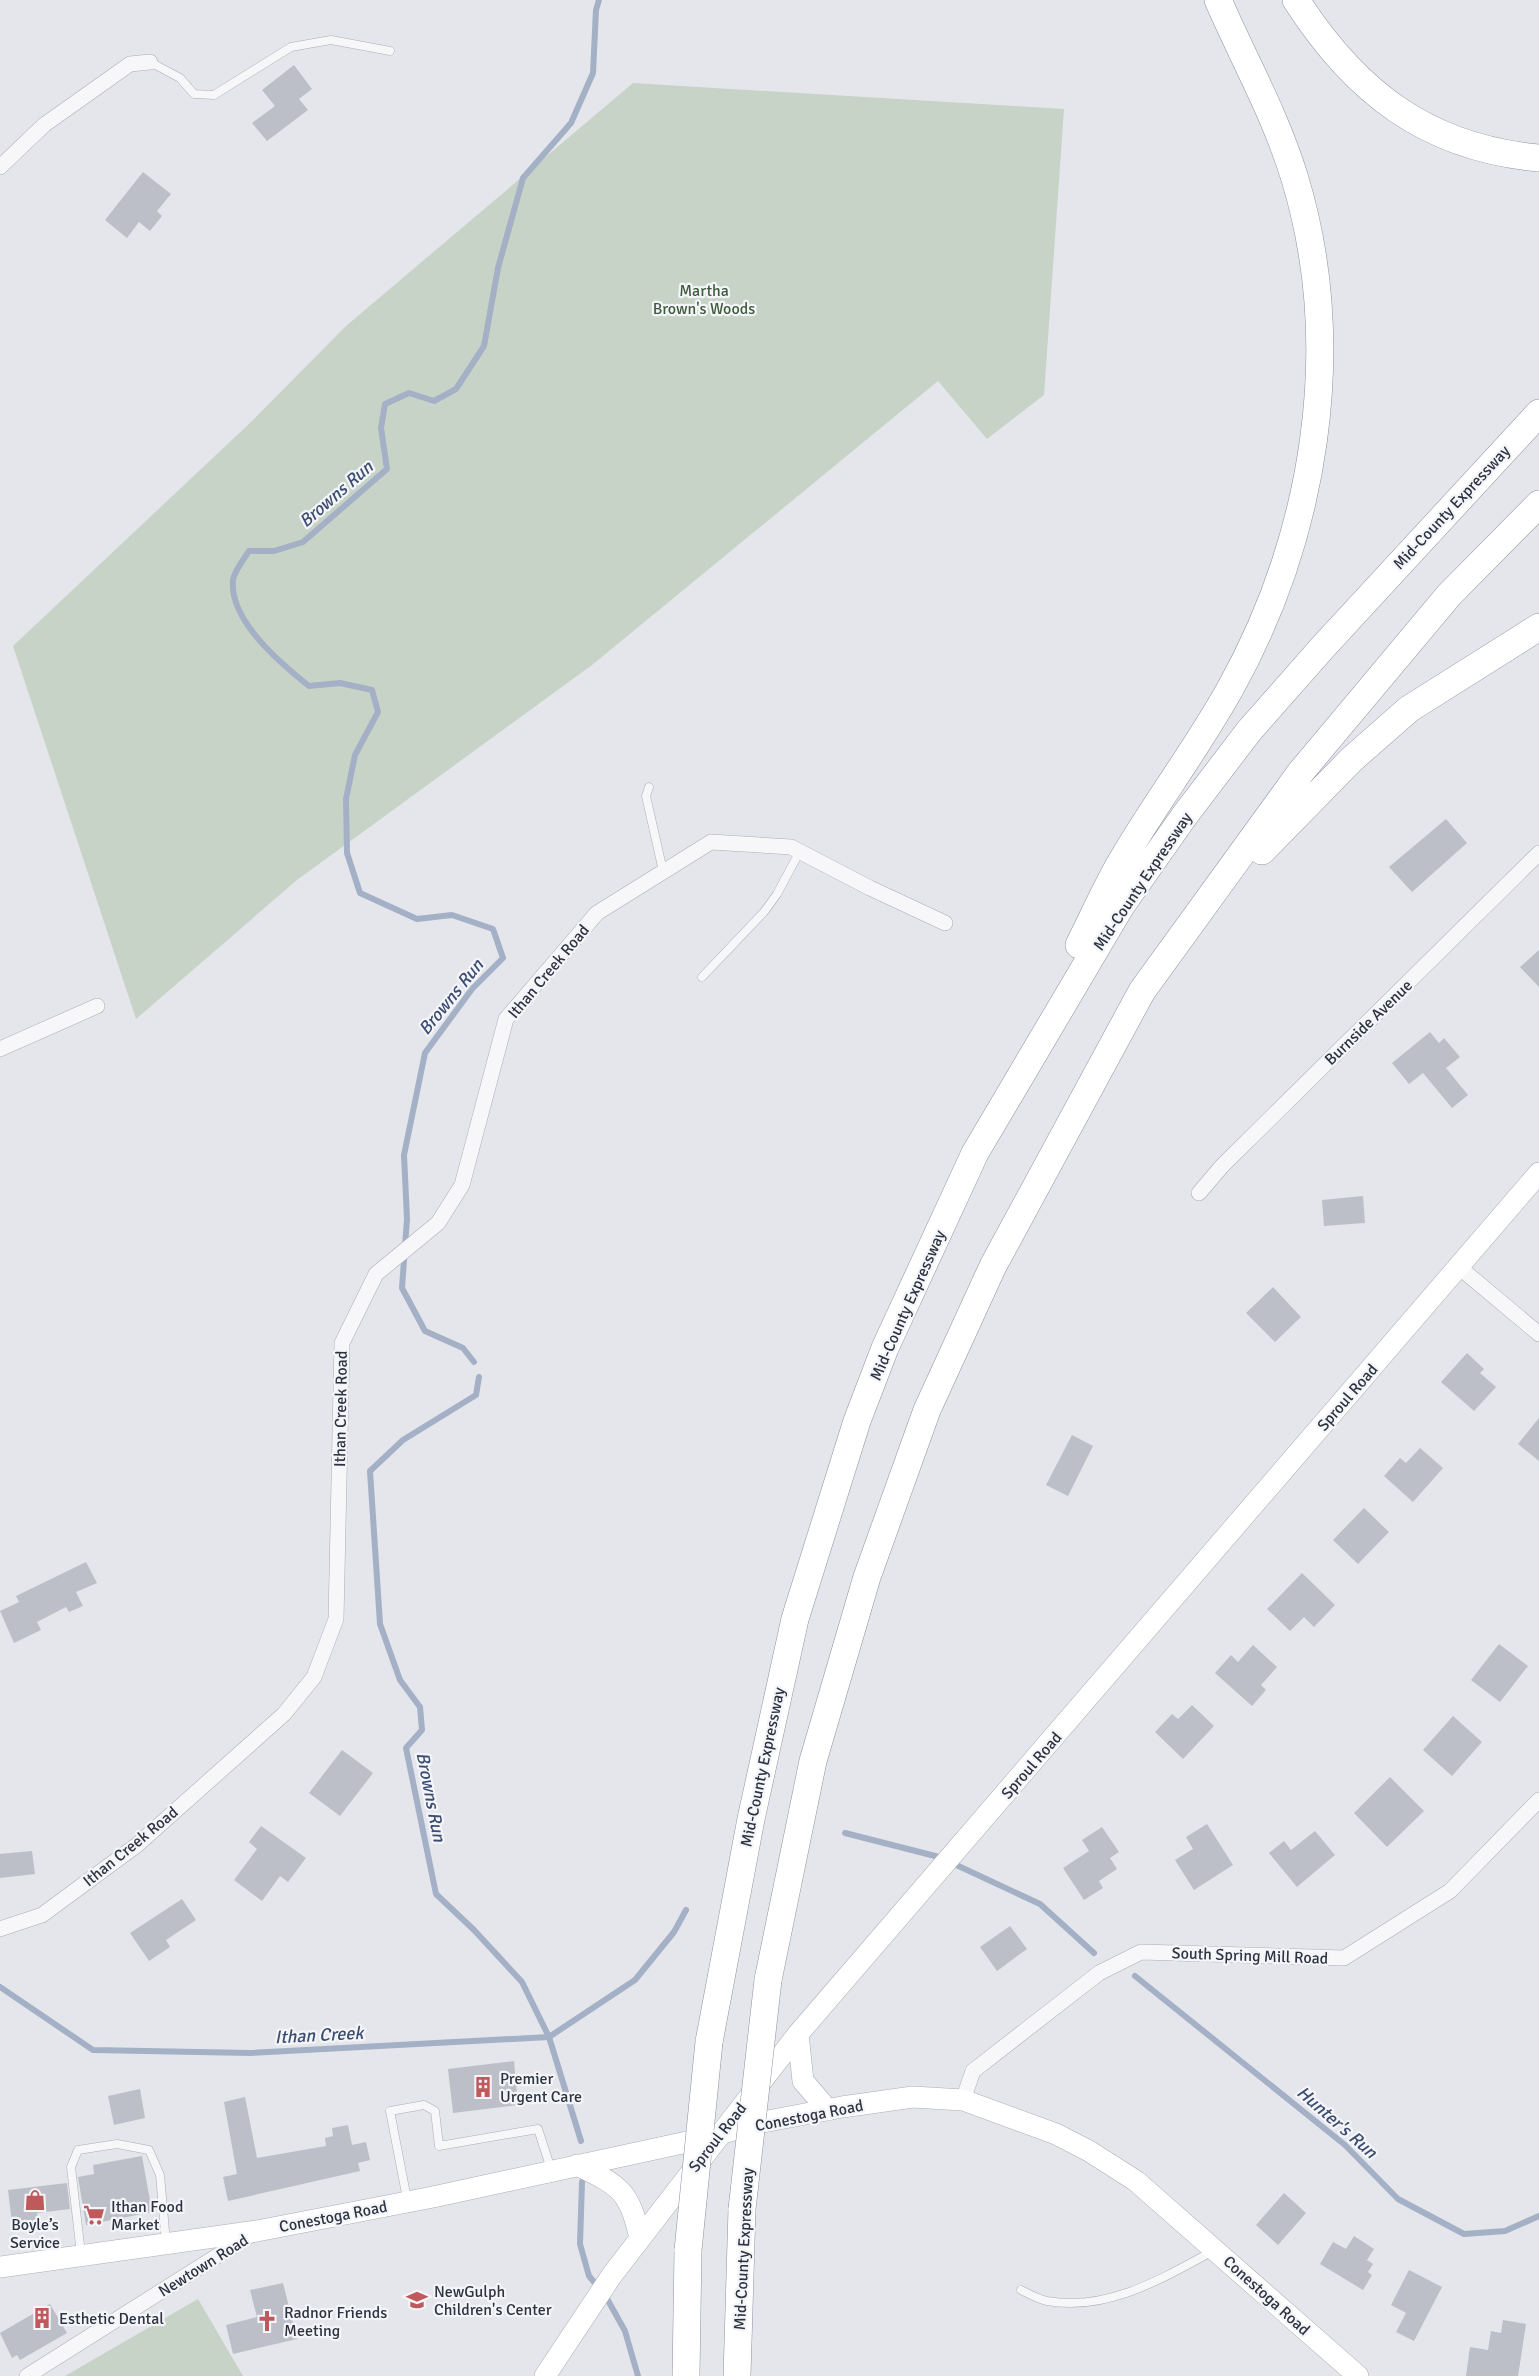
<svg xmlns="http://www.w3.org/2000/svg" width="1539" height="2376" viewBox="0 0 1539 2376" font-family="Signika,sans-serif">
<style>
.green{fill:#c8d3c7}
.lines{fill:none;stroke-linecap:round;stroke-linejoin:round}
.stream{stroke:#a4b0c6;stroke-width:6}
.building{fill:#bcbfc7}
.service-casing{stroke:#aaadb5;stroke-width:9}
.minor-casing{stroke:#aaadb5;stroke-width:16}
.secondary-casing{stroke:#aaadb5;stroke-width:22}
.motorway-casing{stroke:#8d92a0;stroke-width:28}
.service{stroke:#f7f7f9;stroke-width:8}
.minor{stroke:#f7f7f9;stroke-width:15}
.secondary{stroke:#fff;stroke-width:21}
.motorway{stroke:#fff;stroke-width:27}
.motorway-bridge-casing{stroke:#8d92a0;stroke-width:28;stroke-linecap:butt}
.motorway-bridge{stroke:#fff;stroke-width:27}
.labels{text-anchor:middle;stroke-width:4.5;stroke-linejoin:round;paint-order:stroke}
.park-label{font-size:16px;fill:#3f5b3d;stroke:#f4f5f8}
.street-label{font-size:16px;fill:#2e3341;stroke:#f4f5f8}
.poi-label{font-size:16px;fill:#2e3341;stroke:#f4f5f8;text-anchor:start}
.water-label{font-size:18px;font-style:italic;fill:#3c4d71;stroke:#f4f5f8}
</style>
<rect width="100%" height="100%" fill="#e4e6eb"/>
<path class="green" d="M633,83L1064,109L1044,395L987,439L938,381L592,665L297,880L136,1019L13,646L251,422L346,326Z
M198,2299L243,2376H65Z"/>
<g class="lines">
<path class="stream" d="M474,1362L463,1348L425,1331L402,1288L407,1219L404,1155L425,1053L472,989L503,958L493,929L452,915L417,919L360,893L347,853L346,799L355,755L378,712L372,690L340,683L309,686C280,663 229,620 233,580C234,571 244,559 249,551H274L303,542L387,469L381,428L385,404L409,393L434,401L456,389L484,346L498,268L523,178L571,123L593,73L596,10L599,0
M479,1377L476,1395L403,1440L370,1471L380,1624L400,1680L420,1707L422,1730L406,1748L436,1894L474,1930L522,1982L549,2037L581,2141
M845,1833L943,1858
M952,1863L1040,1904L1094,1953
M1135,1976L1345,2145L1398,2199L1464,2234L1505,2231L1539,2216
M0,1987L93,2050L250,2053L549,2037
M549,2037L635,1980L674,1932L686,1910
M582,2182L580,2244L589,2276L605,2295L625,2331L638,2376"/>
</g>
<path class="building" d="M294,65L312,89L299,99L308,110L267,141L252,123L275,106L262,90Z
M143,172L171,194L157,211L162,216L150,231L139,222L127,238L105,220Z
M1446,819L1467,843L1412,892L1389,867Z
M1539,950V987L1520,967Z
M1430,1032L1439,1043L1444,1038L1460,1057L1446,1068L1468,1095L1452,1108L1423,1073L1409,1084L1392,1063Z
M1363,1196L1365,1223L1324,1226L1322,1200Z
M1273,1287L1301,1317L1275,1342L1246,1313Z
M1467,1353L1484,1369L1480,1373L1496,1387L1474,1411L1441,1382Z
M1539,1418V1461L1518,1444Z
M1072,1435L1093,1446L1068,1496L1046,1485Z
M1420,1448L1443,1468L1413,1502L1384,1476L1400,1458L1406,1463Z
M1364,1508L1389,1532L1358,1564L1333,1540Z
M86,1562L97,1583L76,1592L83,1606L69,1612L66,1607L37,1622L41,1630L14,1643L0,1611L19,1602L16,1596Z
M1302,1573L1335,1605L1314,1627L1304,1617L1290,1631L1267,1609Z
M1499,1644L1528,1666L1500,1702L1471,1680Z
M1253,1645L1277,1667L1261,1685L1266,1690L1252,1706L1215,1673L1231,1655L1238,1662Z
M1192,1705L1214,1726L1183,1759L1155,1732L1172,1714L1178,1719Z
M1453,1716L1482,1742L1452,1776L1423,1750Z
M342,1750L373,1773L340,1816L309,1793Z
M1390,1777L1424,1811L1387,1847L1354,1813Z
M1207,1824L1233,1865L1194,1890L1175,1860L1193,1849L1186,1837Z
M261,1826L306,1858L288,1882L280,1876L262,1901L234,1880L257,1849L249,1842Z
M1102,1827L1119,1852L1110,1858L1117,1869L1099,1881L1103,1888L1084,1900L1063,1868L1089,1851L1082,1840Z
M1315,1831L1335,1855L1297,1887L1269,1853L1284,1841L1291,1850Z
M32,1851L35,1874L0,1878V1854Z
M182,1899L196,1920L166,1940L170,1947L149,1961L130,1933Z
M1010,1926L1027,1949L997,1971L980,1947Z
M514,2061L518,2105L453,2113L448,2069Z
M140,2089L145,2118L114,2125L108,2096Z
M245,2097L257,2158L326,2146L325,2138L333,2136L332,2128L348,2125L352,2145L366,2142L370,2160L358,2163L360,2171L228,2201L223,2177L237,2174L224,2102Z
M142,2156L152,2212L86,2225L78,2177L94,2174L93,2165Z
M67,2183L70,2209L37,2213L39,2228L13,2231L8,2190Z
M1284,2193L1306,2213L1278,2245L1256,2225Z
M1354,2236L1374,2249L1367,2260L1373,2264L1368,2272L1372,2275L1363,2290L1320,2264L1333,2242L1346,2249Z
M1409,2270L1442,2287L1414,2341L1396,2332L1406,2313L1391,2305Z
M283,2283L297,2339L233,2354L226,2325L257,2317L250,2290Z
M50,2304L67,2333L20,2360L17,2355L12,2358L0,2333Z
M1503,2320L1526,2324L1518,2376H1466L1470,2347L1488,2350L1491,2331L1501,2333Z"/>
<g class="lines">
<defs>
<path id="service" d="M150,62L180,78L194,94L214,95L291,47L331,40L390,51
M649,787L646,796L663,871
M702,977L764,912L777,894L800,851
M407,2199L390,2111L424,2105L435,2111L439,2146L538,2129L551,2169
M81,2254L71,2167L78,2150L117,2144L149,2150L160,2175L166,2242
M1021,2290C1029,2294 1038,2299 1047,2301C1107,2312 1163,2278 1213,2251"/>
<path id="minor" d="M0,167L44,125L130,64L150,62
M0,1049L97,1006
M1199,1193L1222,1166L1539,853
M1459,1267L1539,1334
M0,1929L42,1915L137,1845L284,1714L314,1677L336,1619L342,1343L376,1274L438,1223L462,1185L506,1019L597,913L711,842L791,847L870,888L945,923
M963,2100L973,2071L1099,1973L1141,1952L1344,1958L1450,1891L1539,1800
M27,2376L252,2234"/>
<path id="secondary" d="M798,2034L803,2081L828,2110
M577,2165C620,2186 629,2190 640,2238
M0,2267L257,2231L433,2197L701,2139L763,2122L842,2107L913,2097L963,2100L1056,2134L1089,2151L1136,2181L1358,2376
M545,2376L612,2275L798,2034L1539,1173"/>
<path id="motorway" d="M1296,0C1355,92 1427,148 1539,158
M1262,851L1351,760L1409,709L1539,627
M1079,945C1092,919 1104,892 1118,867C1153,806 1196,750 1230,689C1315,536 1346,348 1295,179C1276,116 1244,60 1218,0
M768,1980L813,1761L867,1577L927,1410L993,1266L1142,991L1300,773L1449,595L1539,504
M709,2042L751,1819L795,1619L857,1421L885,1348L975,1153L1121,906L1185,815L1249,731L1323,647L1539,413
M686,2376L688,2250
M737,2376L742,2209"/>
</defs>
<use href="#service" class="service-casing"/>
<use href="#minor" class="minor-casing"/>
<use href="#secondary" class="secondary-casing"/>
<use href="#motorway" class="motorway-casing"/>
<use href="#service" class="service"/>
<use href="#minor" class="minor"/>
<use href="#secondary" class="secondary"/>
<use href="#motorway" class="motorway"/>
<defs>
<path id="motorway-bridge" d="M742,2209L768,1980
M688,2250L709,2042"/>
</defs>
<use href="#motorway-bridge" class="motorway-bridge-casing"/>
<use href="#motorway-bridge" class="motorway-bridge"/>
</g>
<defs>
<symbol id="building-bare" viewBox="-9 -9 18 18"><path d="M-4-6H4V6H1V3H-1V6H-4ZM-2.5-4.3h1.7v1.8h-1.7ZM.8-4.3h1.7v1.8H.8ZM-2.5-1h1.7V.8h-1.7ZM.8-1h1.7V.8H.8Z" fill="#c0595c" stroke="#f4f5f8" stroke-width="2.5" paint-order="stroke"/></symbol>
<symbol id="shop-bare" viewBox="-9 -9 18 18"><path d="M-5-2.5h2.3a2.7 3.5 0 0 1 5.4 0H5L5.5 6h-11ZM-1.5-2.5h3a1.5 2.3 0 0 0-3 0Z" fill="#c0595c" stroke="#f4f5f8" stroke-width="2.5" paint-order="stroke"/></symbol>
<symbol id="supermarket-bare" viewBox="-9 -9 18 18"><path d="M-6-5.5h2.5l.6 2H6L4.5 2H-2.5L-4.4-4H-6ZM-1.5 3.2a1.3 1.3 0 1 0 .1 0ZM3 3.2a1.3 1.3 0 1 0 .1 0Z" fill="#c0595c" stroke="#f4f5f8" stroke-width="2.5" paint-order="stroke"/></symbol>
<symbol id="school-bare" viewBox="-9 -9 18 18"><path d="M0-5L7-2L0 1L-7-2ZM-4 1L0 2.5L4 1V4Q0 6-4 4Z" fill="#c0595c" stroke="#f4f5f8" stroke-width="2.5" paint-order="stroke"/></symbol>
<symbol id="church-bare" viewBox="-9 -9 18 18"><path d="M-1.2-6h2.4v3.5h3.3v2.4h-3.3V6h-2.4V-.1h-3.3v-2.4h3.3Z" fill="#c0595c" stroke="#f4f5f8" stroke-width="2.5" paint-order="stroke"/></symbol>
</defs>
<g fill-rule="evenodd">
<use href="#building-bare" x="468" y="2072" width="30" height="30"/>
<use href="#shop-bare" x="20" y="2185" width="30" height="30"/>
<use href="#supermarket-bare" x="79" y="2200" width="30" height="30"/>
<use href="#school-bare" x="402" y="2285" width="30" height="30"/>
<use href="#building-bare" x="27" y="2303" width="30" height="30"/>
<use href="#church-bare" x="252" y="2306" width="30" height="30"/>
</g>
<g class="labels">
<g class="park-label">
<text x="704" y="296">Martha<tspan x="704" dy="18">Brown's Woods</tspan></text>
</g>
<g class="street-label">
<text transform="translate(1451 507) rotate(-47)" y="6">Mid-County Expressway</text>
<text transform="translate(1142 881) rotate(-56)" y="6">Mid-County Expressway</text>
<text transform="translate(548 971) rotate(-50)" y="6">Ithan Creek Road</text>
<text transform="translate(1368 1022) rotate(-44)" y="6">Burnside Avenue</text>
<text transform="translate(907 1305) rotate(-66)" y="6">Mid-County Expressway</text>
<text transform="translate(1347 1397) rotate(-49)" y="6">Sproul Road</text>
<text transform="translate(340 1409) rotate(-89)" y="6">Ithan Creek Road</text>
<text transform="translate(1031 1765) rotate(-49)" y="6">Sproul Road</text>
<text transform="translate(762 1767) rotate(-78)" y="6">Mid-County Expressway</text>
<text transform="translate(130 1846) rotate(-39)" y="6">Ithan Creek Road</text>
<text transform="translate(1250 1955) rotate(2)" y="6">South Spring Mill Road</text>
<text transform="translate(809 2115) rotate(-11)" y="6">Conestoga Road</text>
<text transform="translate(717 2137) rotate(-52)" y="6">Sproul Road</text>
<text transform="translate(333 2216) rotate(-11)" y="6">Conestoga Road</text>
<text transform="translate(743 2249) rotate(-87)" y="6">Mid-County Expressway</text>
<text transform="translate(203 2265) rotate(-32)" y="6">Newtown Road</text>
<text transform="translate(1267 2295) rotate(42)" y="6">Conestoga Road</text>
</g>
<g class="poi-label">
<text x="500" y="2084">Premier<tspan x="500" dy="18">Urgent Care</tspan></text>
<text x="111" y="2212">Ithan Food<tspan x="111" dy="18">Market</tspan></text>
<text x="35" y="2230" text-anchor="middle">Boyle’s<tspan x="35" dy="18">Service</tspan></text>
<text x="434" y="2297">NewGulph<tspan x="434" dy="18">Children's Center</tspan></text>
<text x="284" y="2318">Radnor Friends<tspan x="284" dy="18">Meeting</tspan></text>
<text x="59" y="2324">Esthetic Dental</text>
</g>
<g class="water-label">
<text transform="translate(336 494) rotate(-41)" y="6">Browns Run</text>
<text transform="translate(451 997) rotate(-51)" y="6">Browns Run</text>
<text transform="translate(431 1797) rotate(79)" y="6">Browns Run</text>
<text transform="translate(319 2035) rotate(-3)" y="6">Ithan Creek</text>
<text transform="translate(1337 2122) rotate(41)" y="6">Hunter's Run</text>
</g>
</g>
</svg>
